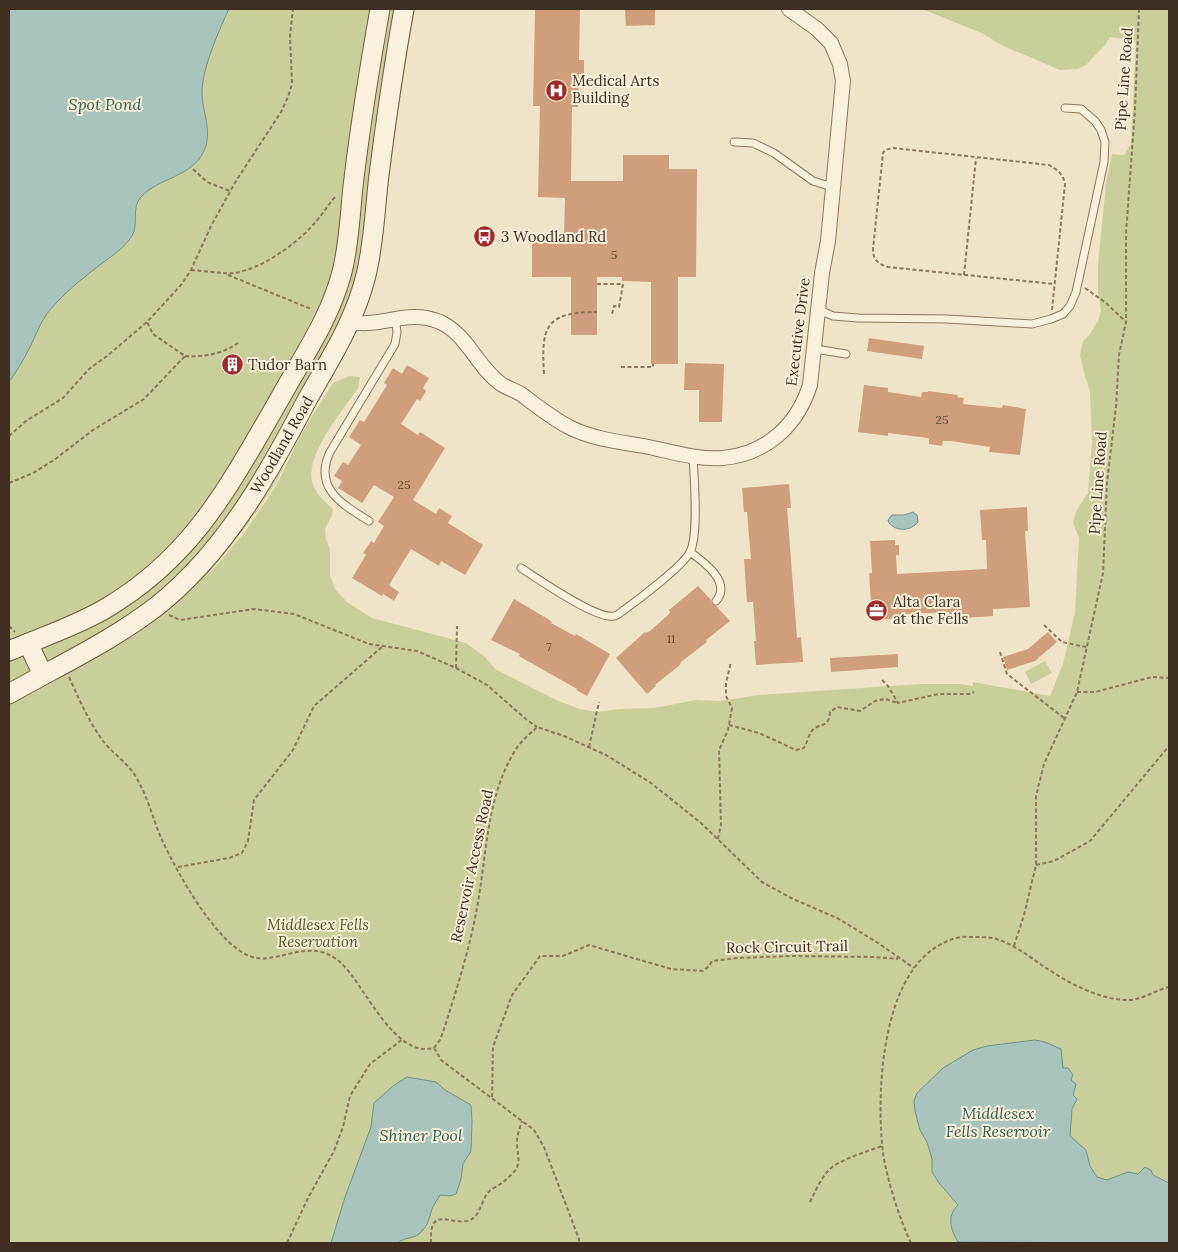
<svg xmlns="http://www.w3.org/2000/svg" width="1178" height="1252" viewBox="0 0 1178 1252" font-family="Lora,serif">
<style>
.green{fill:#c9cf9b}
.water{fill:#a9c4bc;stroke:#6f938a}
.building{fill:#cf9f7d}
.lines{fill:none;stroke-linecap:round;stroke-linejoin:round}
.service-casing{stroke:#8d765c;stroke-width:9}
.minor-casing{stroke:#8d765c;stroke-width:16}
.secondary-casing{stroke:#6f573f;stroke-width:21}
.path{stroke:#8d765c;stroke-width:2;stroke-dasharray:4 2.5;stroke-linecap:butt}
.service{stroke:#faf1dc;stroke-width:7}
.minor{stroke:#faf1dc;stroke-width:14}
.secondary{stroke:#faf1dc;stroke-width:19}
.labels{text-anchor:middle;stroke-width:4;stroke-linejoin:round;paint-order:stroke}
.number-label{font-size:12px;fill:#624a37}
.street-label{font-size:15px;fill:#3d2e20;stroke:#f7eed8}
.poi-label{font-size:15px;fill:#3d2e20;stroke:#f7eed8;text-anchor:start}
.park-label{font-size:15px;font-style:italic;fill:#4d5a26;stroke:#f7eed8}
.water-label{font-size:16px;font-style:italic;fill:#2f5d5a;stroke:#f7eed8}
</style>
<rect width="100%" height="100%" fill="#f0e4c8"/>
<path class="green" d="M9,9H415C405,66 396,123 389,181C384,214 384,250 375,282C358,339 324,386 297,437C290,451 285,465 278,478C258,513 232,546 206,576L216,566L244,533L268,498L278,482L302,432L333,383L350,376L360,377L358,388C343,411 306,453 312,481C315,494 324,501 333,509L332,515L325,529L326,540L330,549V575L335,589L347,602L372,618L466,643L485,657L495,669L554,699L579,709L598,712L619,709L654,708L696,700L720,701L759,695L920,684H960L973,686V682L1050,696L1063,664L1075,612L1079,538L1073,523L1076,511L1088,493L1092,442L1090,391L1085,376L1080,355L1083,341L1090,334L1098,321L1101,311L1098,293V265L1106,184L1112,154L1124,155L1131,144L1136,41L1110,37L1105,45L1086,65L1078,69L1060,70L1001,45L984,34L922,9H1169V1243H9Z
M1045,661L1052,673L1031,684L1025,672Z"/>
<path class="water" d="M9,9H229C219,30 202,69 202,92C202,112 213,131 204,151C191,178 159,177 141,197C131,207 139,225 132,236C125,247 111,257 101,264C83,278 64,293 50,310C41,320 36,335 30,347C24,359 17,371 9,382Z
M913,512L917,515L918,522C911,531 897,532 889,523L888,520L892,515H904Z
M1035,1040L1045,1042L1061,1049L1063,1068H1068L1073,1075L1071,1080L1076,1084L1073,1095L1077,1099L1072,1109L1070,1136L1086,1150L1090,1166L1097,1177L1107,1180L1128,1172L1138,1174L1145,1167L1151,1170L1153,1175L1169,1183V1243L958,1242C951,1230 946,1217 958,1205L939,1183L932,1172V1159L927,1142L920,1130L915,1111L914,1101L917,1093L943,1068L973,1050L987,1046Z
M407,1077L436,1082L445,1090L471,1105L472,1122L471,1151L463,1164L461,1179L456,1194L450,1196L440,1195C438,1199 434,1204 432,1209C429,1219 428,1226 419,1234C413,1239 404,1237 398,1243H331L345,1197L371,1127L374,1103L393,1086Z"/>
<path class="building" d="M535,9H580L579,60H584V75L579,74L578,107H572L571,181H623V155H669V169H697L696,277H678V364H651V282L622,281V277H597V335H571V277H532V234H564L565,198L538,197L540,106H533Z
M625,9H655V25L626,26Z
M869,338L924,346L922,359L867,351Z
M229,354L242,359L235,376L222,371Z
M685,363L724,364L722,422H699V390H684Z
M407,365L429,378L423,388L426,391L420,401L417,399L401,424L418,435L420,432L445,448L413,500L436,514L439,508L452,516L448,523L483,545L465,575L441,561L439,566L411,549L389,585L399,592L394,601L383,594L382,596L352,578L366,555L363,553L371,541L374,543L384,526L378,522L394,497L374,485L362,503L338,488L342,481L334,476L343,462L348,465L361,445L349,437L360,420L364,422L387,385L384,383L393,368L402,374Z
M864,385L888,388V392L921,397L922,392H928V391L958,395L957,397L964,398L963,404L1002,408L1003,405L1026,409L1020,455L989,452L990,447L951,441H943L942,446L929,444V439L928,438L888,433V436L858,432Z
M789,484L791,508H787L797,638L801,637L803,662L756,665L754,641H756L753,602H747L744,559H751L747,512H744L742,488Z
M1027,507L1028,531H1025L1030,607L993,609V616L950,619L949,612L904,614V618L872,620L869,573H872L870,541L895,540V545H899V555H896L897,574L987,569L986,540H982L980,510Z
M698,586L711,600L712,604L716,606L730,621L706,640L707,642L681,662L680,665L655,685L656,686L647,694L616,658L645,632L646,633L650,631L668,615L670,612L669,610Z
M514,599L548,619L552,622L551,623L575,636L576,634L610,654L587,696L576,690L577,689L519,656L520,654L491,640Z
M1048,632L1057,642L1035,661L1007,670L1003,657L1028,649Z
M898,654V667L831,672L830,658Z"/>
<g class="lines">
<defs>
<path id="service" d="M734,142L753,143L774,153L813,181L832,187
M819,310L833,316L858,318L947,319L1032,324L1051,319L1063,314L1070,306L1076,292L1104,162L1105,142L1101,130L1095,121L1081,109L1065,108
M815,349L846,354
M369,521C342,504 313,488 330,452L395,344L397,332L395,318
M690,552C704,562 732,582 716,601
M521,568C538,579 597,620 614,616C617,616 621,612 624,610C638,600 683,566 690,552C699,535 694,477 693,456"/>
<path id="minor" d="M351,322C382,328 408,308 440,322C468,335 477,367 501,384C507,388 514,390 521,394C537,406 553,419 571,428C593,439 620,442 644,446C669,451 697,460 723,458C766,454 797,426 810,385L822,273L828,241L843,81L840,64L831,43L817,29L789,9"/>
<path id="secondary" d="M28,643L43,675
M9,651C40,638 73,627 103,610C193,558 229,486 279,400C302,358 330,319 342,272C350,241 350,209 354,178C361,121 370,65 380,9
M9,694C58,666 112,641 157,606C224,553 268,475 307,400C330,359 355,321 366,275C374,243 375,208 379,175C386,120 394,64 404,9"/>
</defs>
<use href="#service" class="service-casing"/>
<use href="#minor" class="minor-casing"/>
<use href="#secondary" class="secondary-casing"/>
<path class="path" d="M193,169L207,182L230,191
M191,270L223,273
M223,273C251,277 294,246 312,226C321,217 327,206 336,196
M228,275L311,309
M964,275L976,158
M597,284H623L619,307L614,306L612,314
M1085,288L1106,303L1126,322
M1052,310L1065,184C1063,174 1058,170 1049,165L893,148L885,150L883,153L873,249C873,260 878,264 888,267L1054,284
M185,356C205,357 222,354 238,343
M621,367H653V364
M544,374C541,327 545,312 597,312
M9,436L26,421L63,398L89,369L107,356L147,322L181,285L191,270L211,226L236,181L281,112L288,97L292,84L290,36L293,9
M9,483L33,473L54,460L93,430L144,399L185,356L153,334L147,322
M169,615L180,620L254,609L294,614L369,644L417,651L456,668L487,685L527,720L537,727
M1044,625L1062,642L1086,647
M9,626L15,632
M1000,652L1007,674L1064,718
M456,668L457,626
M69,677C79,699 89,722 103,741C113,754 128,763 136,777C148,797 153,820 162,840C178,874 214,939 247,955C276,969 308,933 341,963C365,985 394,1059 434,1048
M882,680L888,686L898,703L938,694H969L974,692
M1077,692H1095L1152,677L1169,678
M729,725L759,733L796,750L804,748C807,743 808,737 811,732C817,722 829,730 830,712L837,707L860,711L875,701L885,699L898,703
M589,747L599,702
M718,839L721,824L719,750L728,730L732,708L726,696V683L731,662
M1036,865L1054,861L1090,841L1169,746
M178,867L229,858L242,853L248,841L254,800L293,750L314,706L383,646
M1014,946L1024,915L1036,865V796L1044,764L1077,692L1103,573L1107,483L1116,406L1119,355L1126,322V233L1135,109L1139,9
M434,1048L440,1040L445,1026C457,988 470,947 477,908C487,854 486,797 516,749C521,741 530,734 537,727L564,736L606,755L651,783L701,823L762,882L791,898L839,919L878,943L914,968
M434,1048L441,1060L534,1130L544,1147L579,1239V1243
M492,1097L493,1047L512,995L540,956H563L589,945L671,969L703,971L709,966L712,961L737,958L792,956L874,957L898,959
M810,1202C815,1192 820,1180 828,1171C837,1160 869,1151 882,1146
M287,1243L308,1198L334,1151L343,1127L350,1096L370,1064L403,1039
M431,1243C429,1203 452,1227 470,1220C480,1216 481,1202 487,1194C490,1189 497,1187 502,1183C506,1180 510,1176 513,1173C523,1163 516,1152 517,1140C518,1133 520,1127 522,1121
M911,1243C899,1218 887,1179 883,1153C876,1094 881,979 938,946C948,940 958,936 970,937C978,937 986,937 993,938C1012,943 1027,955 1043,966C1067,982 1097,999 1126,1000C1141,1001 1155,990 1169,987"/>
<use href="#service" class="service"/>
<use href="#minor" class="minor"/>
<use href="#secondary" class="secondary"/>
</g>
<defs>
<symbol id="hospital-disc" viewBox="-11 -11 22 22"><circle r="9.5" fill="#9e2a2b" stroke="#f7eed8"/><path d="M-5-5h3v3.5h4V-5h3V5h-3V1.5h-4V5h-3Z" fill="#fff"/></symbol>
<symbol id="bus-disc" viewBox="-11 -11 22 22"><circle r="9.5" fill="#9e2a2b" stroke="#f7eed8"/><path d="M-5-6H5V4H4V6H2V4H-2V6H-4V4H-5ZM-3.5-4V0h7V-4ZM-3.5 1.2v1.5H-2V1.2ZM2 1.2v1.5H3.5V1.2Z" fill="#fff"/></symbol>
<symbol id="building-disc" viewBox="-11 -11 22 22"><circle r="9.5" fill="#9e2a2b" stroke="#f7eed8"/><path d="M-4-6H4V6H1V3H-1V6H-4ZM-2.5-4.3h1.7v1.8h-1.7ZM.8-4.3h1.7v1.8H.8ZM-2.5-1h1.7V.8h-1.7ZM.8-1h1.7V.8H.8Z" fill="#fff"/></symbol>
<symbol id="office-disc" viewBox="-11 -11 22 22"><circle r="9.5" fill="#9e2a2b" stroke="#f7eed8"/><path d="M-6-3h4V-5.5h4V-3h4V5H-6ZM-1-4.5V-3h2v-1.5ZM-6 0V1H6V0Z" fill="#fff"/></symbol>
</defs>
<g fill-rule="evenodd">
<use href="#hospital-disc" x="544" y="78" width="25" height="25"/>
<use href="#bus-disc" x="472" y="224" width="25" height="25"/>
<use href="#building-disc" x="220" y="352" width="25" height="25"/>
<use href="#office-disc" x="864" y="598" width="25" height="25"/>
</g>
<g class="labels">
<g class="number-label">
<text x="614" y="259">5</text>
<text x="942" y="424">25</text>
<text x="404" y="489">25</text>
<text x="671" y="643">11</text>
<text x="549" y="651">7</text>
</g>
<g class="street-label">
<text transform="translate(1124 79) rotate(-86)" y="5">Pipe Line Road</text>
<text transform="translate(798 332) rotate(-83)" y="5">Executive Drive</text>
<text transform="translate(282 445) rotate(-60)" y="5">Woodland Road</text>
<text transform="translate(1098 483) rotate(-86)" y="5">Pipe Line Road</text>
<text transform="translate(472 866) rotate(-78)" y="5">Reservoir Access Road</text>
<text transform="translate(787 947) rotate(-1)" y="5">Rock Circuit Trail</text>
</g>
<g class="poi-label">
<text x="572" y="86">Medical Arts<tspan x="572" dy="17">Building</tspan></text>
<text x="501" y="242">3 Woodland Rd</text>
<text x="248" y="370">Tudor Barn</text>
<text x="893" y="607">Alta Clara<tspan x="893" dy="17">at the Fells</tspan></text>
</g>
<g class="park-label">
<text x="318" y="930">Middlesex Fells<tspan x="318" dy="17">Reservation</tspan></text>
</g>
<g class="water-label">
<text x="105" y="110">Spot Pond</text>
<text x="998" y="1119">Middlesex<tspan x="998" dy="18">Fells Reservoir</tspan></text>
<text x="421" y="1141">Shiner Pool</text>
</g>
</g>
<rect width="1178" height="1252" fill="none" stroke="#3d2e20" stroke-width="20"/>
</svg>
